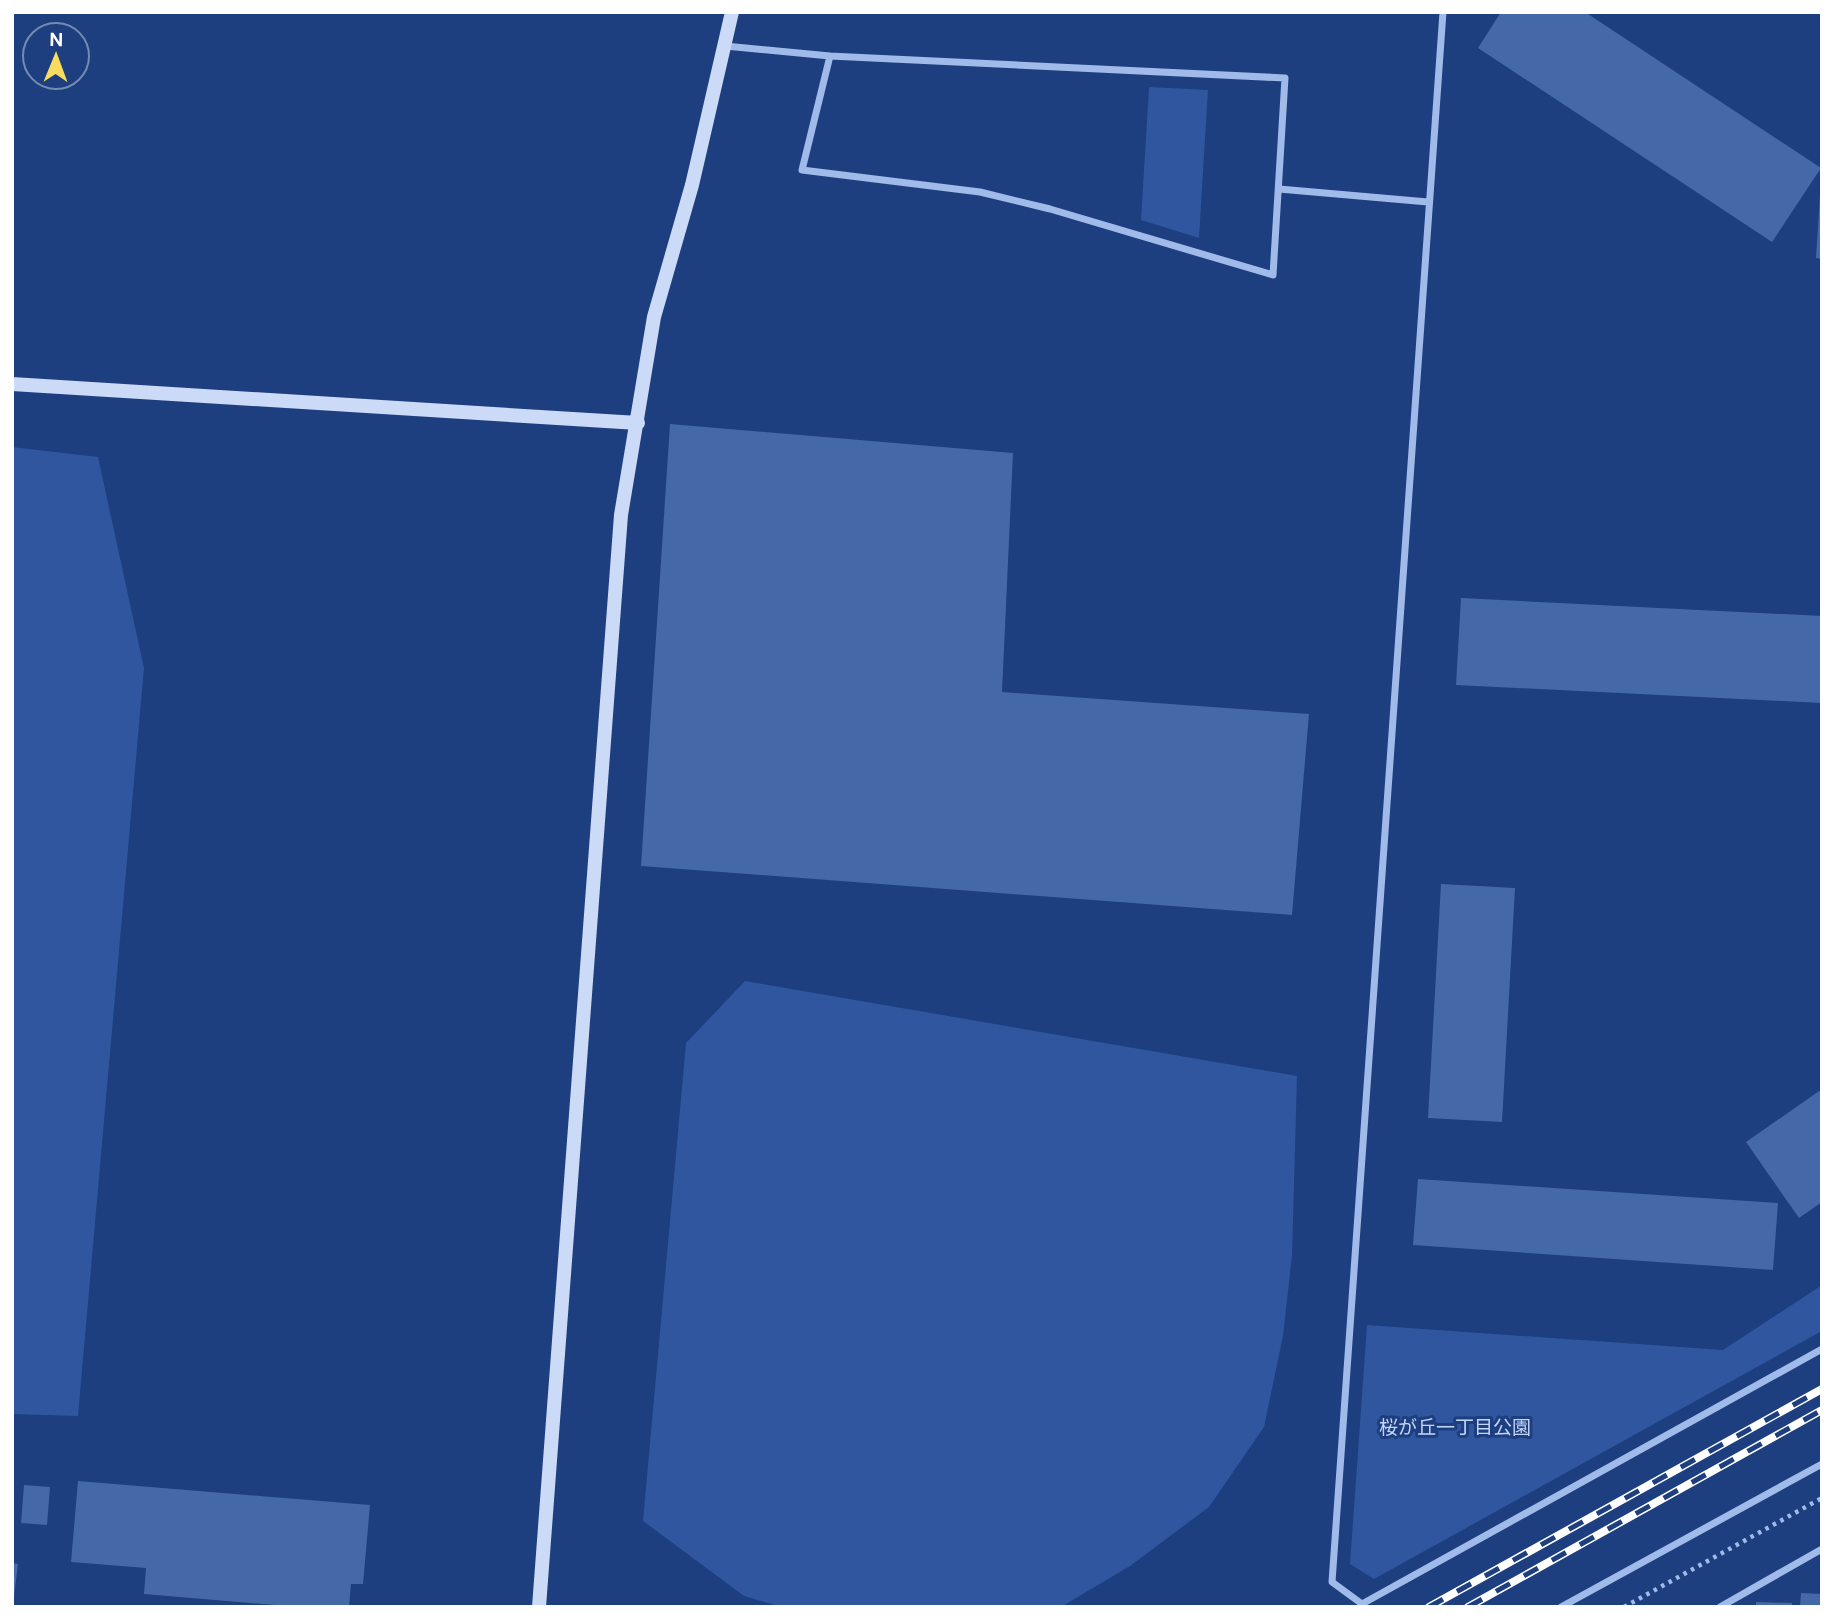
<svg xmlns="http://www.w3.org/2000/svg" width="1834" height="1619" viewBox="0 0 1834 1619" font-family="'DM Sans','Noto Sans JP',sans-serif">
<style>
.green{fill:#2f569e}
.building{fill:#4568a9}
.lines{fill:none;stroke-linecap:round;stroke-linejoin:round}
.path{stroke:#a0bae9;stroke-width:4.5;stroke-dasharray:3.5 5;stroke-linecap:butt}
.street{stroke:#a0bae9;stroke-width:7}
.secondary{stroke:#cbdaf7;stroke-width:14}
.rail-casing{stroke:#fff;stroke-width:8}
.rail{stroke:#1d3e7f;stroke-width:5;stroke-dasharray:16;stroke-linecap:butt}
.labels{text-anchor:middle;stroke-width:6;stroke-linejoin:round;paint-order:stroke}
.park-label{font-size:19px;fill:#c4d6f7;stroke:#1d3e7f}
</style>
<rect width="100%" height="100%" fill="#1d3e7f"/>
<path class="green" d="M1149,87L1208,90L1199,238L1141,220Z
M12,447L98,457L144,668L78,1416L12,1414Z
M745,981L1297,1076L1292,1256L1283,1336L1264,1427L1209,1507L1130,1566L1061,1607H781L744,1596L643,1521L686,1043Z
M1822,1285V1331L1374,1579L1350,1564L1367,1325L1723,1350Z"/>
<path class="building" d="M1501,12H1585L1821,168L1772,242L1478,48Z
M1820,195H1822V259L1816,258Z
M670,424L1013,453L1002,692L1309,714L1292,915L641,866Z
M1461,598L1822,616V703L1456,685Z
M1441,884L1515,888L1502,1122L1428,1118Z
M1822,1089V1202L1799,1218L1746,1142Z
M1418,1179L1778,1203L1773,1270L1413,1245Z
M78,1481L370,1505L363,1584H351L349,1607H298L144,1594L146,1568L71,1562Z
M24,1485L50,1487L47,1525L21,1523Z
M12,1563L18,1564L14,1597H12Z
M1801,1593L1822,1594V1607H1800Z
M1756,1602L1792,1603V1607H1756Z"/>
<g class="lines">
<path class="path" d="M1624,1607L1822,1498"/>
<path class="street" d="M1443,12L1332,1582L1362,1604L1822,1349
M725,46L830,56L1285,78L1273,275L1050,209L980,192L802,170L830,56
M1279,189L1428,202
M1561,1607L1822,1464
M1720,1607L1822,1549"/>
<path class="secondary" d="M12,384L638,423
M539,1607L621,515L654,317L692,185L732,12"/>
<defs>
<path id="rail" d="M1429,1607L1822,1389
M1468,1607L1822,1410"/>
</defs>
<use href="#rail" class="rail-casing"/>
<use href="#rail" class="rail"/>
</g>
<g class="labels">
<g class="park-label">
<text x="1455" y="1434">桜が丘一丁目公園</text>
</g>
</g>
<rect width="1834" height="1619" fill="none" stroke="#ffffff" stroke-width="28"/>
<g transform="translate(56 56) rotate(1)"><circle r="33" fill="#1d3e7f" stroke="#778bb2" stroke-width="2"/>
<path d="M0-5L12 26L0 18L-12 26Z" fill="#f9db5e"/>
<text y="-10" font-size="19" font-weight="bold" text-anchor="middle" fill="#ffffff">N</text>
</g>
</svg>
